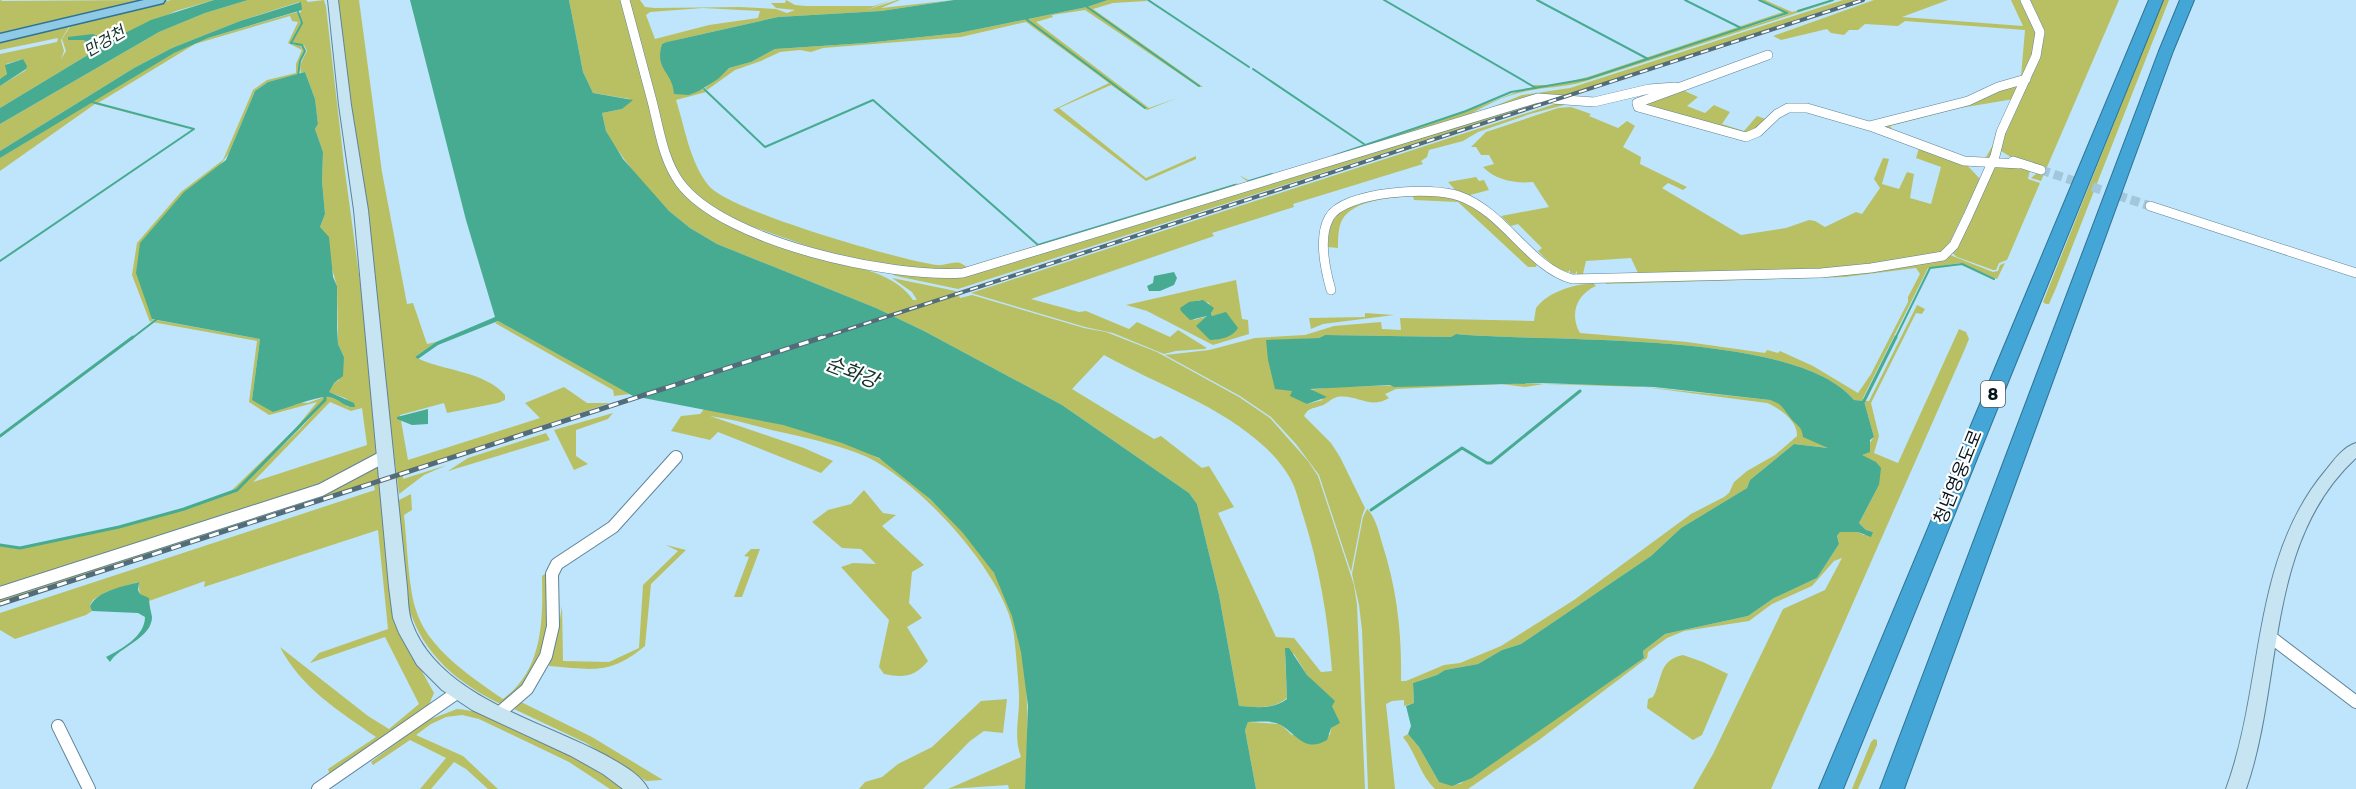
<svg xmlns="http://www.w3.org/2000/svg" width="2356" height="789" viewBox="0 0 2356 789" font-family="Rubik,'Noto Sans KR',sans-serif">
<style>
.green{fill:#b9c063;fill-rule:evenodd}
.water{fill:#46ab90}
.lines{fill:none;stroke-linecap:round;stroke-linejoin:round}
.stream-far1{stroke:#46ab90;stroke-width:2}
.stream{stroke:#46ab90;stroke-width:3}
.street-tunnel{stroke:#a2c6da;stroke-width:9;stroke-dasharray:9 4.5;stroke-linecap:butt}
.street-far1-casing{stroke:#5f8397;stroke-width:10}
.street-casing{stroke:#5f8397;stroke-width:14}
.secondary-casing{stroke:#5f8397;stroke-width:2}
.primary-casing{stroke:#2e7395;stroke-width:3}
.highway-casing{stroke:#2e7395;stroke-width:2}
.street-far1{stroke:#fff;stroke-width:9}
.street{stroke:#fff;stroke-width:12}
.secondary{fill:#c7e4f3;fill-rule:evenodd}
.primary{fill:#8ecae6;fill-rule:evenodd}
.highway{fill:#43a6d6;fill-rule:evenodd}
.rail-far1-casing{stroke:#536c79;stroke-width:4}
.rail-casing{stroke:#536c79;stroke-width:5}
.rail-far1{stroke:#fff;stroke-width:2;stroke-dasharray:8;stroke-linecap:butt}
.rail{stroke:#fff;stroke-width:3;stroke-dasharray:10;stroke-linecap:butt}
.labels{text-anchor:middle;stroke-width:4.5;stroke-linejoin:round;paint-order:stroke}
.far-water-label{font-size:16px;font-style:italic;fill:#123128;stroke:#fff}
.shield{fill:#fff;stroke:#515b60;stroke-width:1.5}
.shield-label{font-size:16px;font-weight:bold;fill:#06151c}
.street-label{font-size:18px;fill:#06151c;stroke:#fff}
.water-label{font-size:20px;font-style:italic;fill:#123128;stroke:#fff}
</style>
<rect width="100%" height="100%" fill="#bee5fc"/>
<path class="green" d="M0,0L3,1L144,0L0,35Z
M171,0H214L176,11L107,42L98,43L99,36L68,40H83L96,46V50L0,108V86L26,70L23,59L6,64L7,74L0,79V54L57,42L58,38L0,50V42L70,25L61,40L64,51L61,59L66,51L62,39L71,25Z
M248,0H306L308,2L324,0L326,7L344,164L363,304L376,456L320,488L0,591V545L20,548L104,531L184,509L237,490L300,429L326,400V396L337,399L348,407L350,402L345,398L328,392L334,383L339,380L344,357L338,344L337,286L320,227L325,214L322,181L323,152L315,129L318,124L315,99L305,72L301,73C299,64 303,59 307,51L304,45H300L305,51L299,61V74L268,82L255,91L229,153L221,164L152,319L154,320L150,322L132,275L137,243L181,192L223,160L253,90L267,80L296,73V64L302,50L288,43L298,22L292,21L290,16L195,44L98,103L92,101L165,57L201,40L297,12L301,23L291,41L293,45H297L292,42L302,23L299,14L302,10L299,2L240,21L172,48L134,68L0,151V124L159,32L205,13ZM330,402L351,411L362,408L367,445L253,482Z
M337,0H359L382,172L407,304L413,303L427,344L436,342L415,357C442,371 485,371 505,395V400L498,403L447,413L444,403L400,415L408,460L540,418L525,403L564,387L587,403H610L403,472V479L447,465L424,475L399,494Z
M569,0H622L676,184L682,192L704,210L850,266C872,270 900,280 913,300H917L912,292L892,278L956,291L960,298L972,295L1084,328L1106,332L1157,352L1239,397L1270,418L1308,461L1318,476L1354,585L1357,605L1365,789H1256L1245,730L1248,722L1280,724L1292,735H1330L1331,728L1339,723L1328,697L1307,675L1294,654L1285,655L1287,698C1273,710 1256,707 1239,706L1219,595L1197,504L1189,493L1062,405L924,331L876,308L717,244L690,228L669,211L635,174L614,145L606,131L602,113L622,109L630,99L593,93L583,72ZM1104,355C1158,385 1220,405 1266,448C1275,457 1285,468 1291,480C1297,491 1299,503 1303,515C1319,565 1328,618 1332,671L1321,672L1294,638L1276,637L1218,513L1234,507L1209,466L1202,468L1161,436L1154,439L1072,389Z
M627,0H640L645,7L655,8L740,7L776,9L787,13L795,10L776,8L771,3H785L786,0L795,5L806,6H874L892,0L866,10L897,0H900L881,8L954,0L881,11L778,17L676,40L662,44C656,65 674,83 689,95L702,89L706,92L676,100C685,128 690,163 709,186C730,211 899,260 937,265C944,266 953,261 960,263C963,264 965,266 967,267L1238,183L1236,186L967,270L896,269L819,250L731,219L710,208L681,178L672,161ZM703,8L760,11L758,18L709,25L655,39L646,15L650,12Z
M1108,0H1146L1147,1L1113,3L1093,9L1203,87H1199L1085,10L1052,15L1053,17L1036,22L1149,108L1177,98L1147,110L1111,85L1059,108L1146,178L1196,156V159L1146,181L1053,110L1109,83L1026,22L961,37L823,48L811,52L800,50L780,52L761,61L735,70L707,90L705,88L729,68L751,62L775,49L866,43L959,33L1087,7Z
M1760,0H1765L1792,12L1837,0L1583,82C1565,87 1546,87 1527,91C1504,95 1481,107 1461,120L1248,182L1239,175L1250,181L1361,147L1470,110L1522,90L1536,88L1533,85H1557L1591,76L1783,12L1786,13L1742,29L1788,14Z
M1843,0H1857L1557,98L1480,112L1522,95L1570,88Z
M1874,0H1948L1902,17L2023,26L2011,0H2020L2038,35V41L2024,77L1968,99L1866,123L1953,102L2021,76L2025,30L1905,21L1898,26L1865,24L1858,30H1849L1844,35L1831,33L1827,29L1781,40L1773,36Z
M2029,0H2119L2041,181L2031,178L2037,173L2001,151L2002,134L2045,34Z
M2163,0H2169L2056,288L2049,304H2046L2043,302Z
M2021,83L2014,99L1960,108L1890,126C1892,129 1894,131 1896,133C1907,141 1973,162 1985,159L1995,141L1993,154L1987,162C1960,165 1900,141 1876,126L1971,102L2005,86Z
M1678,88L1698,97L1687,106L1705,113L1714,105L1730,112L1722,124L1744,131L1757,116L1766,119L1751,134L1647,109L1643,101Z
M1535,100H1550L958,289L896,276L886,271L943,277Z
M91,102L193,130L95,104L0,171V158Z
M1558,103L1568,104L1530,114L1478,132L1463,141L1429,150L1427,157L1421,161L1423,164L1293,204L1294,207L1212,233L1214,236L1031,299L1079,312L1086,311L1129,329L1137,322L1170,337L1178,330L1207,348L1204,349L1176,351L1164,354L1113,333L1085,327L971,293Z
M1571,107L1591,114L1589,116L1618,128L1627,121L1635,126L1623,147L1641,157L1640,164L1687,187L1683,190L1668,183L1662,188L1741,235L1786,228L1809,220L1815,221L1825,227L1856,212L1862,214L1880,188L1874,179L1883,158L1889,159L1882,184L1899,189L1907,172L1914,174L1910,198L1931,204L1941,167L1916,158L1919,148L1966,164L1980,179L1948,246L1938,254L1822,271L1638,273L1631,258L1586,261L1583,274H1577V271L1575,274L1570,273V270L1568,272C1555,269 1547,260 1538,251L1542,248L1518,224L1511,226L1501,216L1549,207L1533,182C1516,184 1495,180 1483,167L1494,164L1489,155H1481L1476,147H1471L1486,132L1558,108Z
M1996,164L2030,170L2028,179L2040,183L2007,260L1999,263L1996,270H1993L1957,257L1951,252Z
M1476,177L1479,181L1484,180L1489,190L1470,195H1460L1448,182Z
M1423,192L1474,204L1537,263L1536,267H1528L1458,202L1414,200L1413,196C1392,198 1354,199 1342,220C1338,228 1338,239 1338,248L1328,247C1329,238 1328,227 1334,219C1350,197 1398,195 1423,192Z
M1950,255L1993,272L1998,271L2000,265L2005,263L1997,279L1960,263L1928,268L1863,398L1864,401H1869L1917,305L1925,309L1922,314L1916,313L1871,403L1879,436L1874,453L1898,463L1959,329L1966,332L1969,339L1964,351L1771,789H1693L1713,754L1783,609L1825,590L1842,558L1834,561L1812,586L1772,604L1749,621L1684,631L1667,638L1648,652L1647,658L1539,740L1468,789H1435C1420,775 1416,753 1403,737L1408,734L1419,747L1439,782L1460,784L1644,658L1643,651L1665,634L1748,616L1774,598L1817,578L1839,544L1837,536L1840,532H1858L1864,535L1873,532L1866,530L1859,523L1879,485L1861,455L1874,437L1864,401L1854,400C1796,329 1547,343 1456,334L1451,337L1325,335L1319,338L1266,341L1292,391L1307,404L1323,400L1307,390L1336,387L1491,383L1626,385L1770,400L1781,403L1803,431L1830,448L1794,444L1750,480L1747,488L1681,528L1651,556L1521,644L1502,650L1478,664L1445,670L1437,675L1413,683L1414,703L1404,706V700L1392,701L1386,704L1395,789H1368L1362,630L1359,605L1352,574L1363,517L1367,509C1375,516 1379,532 1382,543C1397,589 1402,633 1401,681H1406L1444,665L1460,663L1501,646L1574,600L1691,514L1724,497L1729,493L1734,482L1747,471L1775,455L1797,436C1798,421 1779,408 1767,403L1644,387L1544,384L1525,387L1501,384L1396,389L1385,394L1389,398C1370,410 1357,394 1337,397C1330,399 1326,405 1320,406C1312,409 1308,408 1304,416L1331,443L1340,457L1365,508L1362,516L1351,572L1319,475L1296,444L1271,417L1240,396L1165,355L1209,350L1255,338L1305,335L1334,326L1381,322L1382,329L1401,330L1400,318L1534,321L1536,308C1549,291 1573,285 1593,283L1596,286C1577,294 1569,314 1580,333L1687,342L1765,353L1767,350L1778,353L1780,351L1813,366L1858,393L1871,374L1908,302V297L1920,274L1916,268L1845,277L1606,284L1605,282L1800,276Z
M1236,280L1242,319L1248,320L1249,334L1213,345L1147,311L1126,305ZM1198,300L1209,303L1212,316L1222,314L1228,336L1215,340L1208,316L1194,320Z
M1365,313L1394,315L1323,324L1311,329L1309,318L1365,317Z
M156,320L260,339L252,400L308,403L324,397V400L299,429L237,489L232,490L296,428L317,402L269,415L249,402L257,341L152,322Z
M498,321L630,394L614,396L613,390L495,323Z
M704,409C762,421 825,429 878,458C901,470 922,492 941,510C963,531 986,556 1000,584C1032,647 1029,721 1025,789H1009L1008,785L948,789L1021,757C1013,735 1020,716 1019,694C1018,676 1016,653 1014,635C1007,576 920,482 867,457C842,446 812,439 785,433C760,428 735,419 710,416L804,448L833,461L821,473L718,432L710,440L671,431L681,416L700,414Z
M613,413L608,419L576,430V456L588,464L574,470L554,430Z
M546,433L550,440L448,471L468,458Z
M378,465L405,641L434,693L428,707L330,776L328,769L376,737C339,711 301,688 280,647L368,716L389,729L419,704L385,637L310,663L319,653L388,629L378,530L204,587L205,581L149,601L148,598L140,595L138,582L106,592L93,600L90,605L92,611L86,615L15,639L0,630V613L375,490L373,482L0,602V594Z
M864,490L883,513L896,515L882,526L924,565L912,572L909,603L922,618L907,627L928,661C915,677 903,678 884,674L879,667L889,620L841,567L853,563L876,564L861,549L842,548L812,522L828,510L851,504Z
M411,494L412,510L404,515C407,542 408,582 415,607C426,648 470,676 503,699C543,670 543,621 542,576L546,573C550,634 552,661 503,705C460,685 423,655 409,608L397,501Z
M666,545L686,550L651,584L645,646C609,676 592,669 549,666L557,638L562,606L563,661L609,662L639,648L643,585L678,551Z
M751,549H760L742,597H734L749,557L744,556Z
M1683,655L1703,662L1728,674L1702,735L1693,740L1647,708L1648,699L1653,697L1655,693C1663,674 1660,660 1683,655Z
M1007,699L1003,733L984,731L970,741L923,789H859L865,782L882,777L898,764L932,747L981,701Z
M521,702L592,737L663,780L646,781L586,743L514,709Z
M457,709C501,711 589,764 627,789H610L569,762L479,719L462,715L446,717L431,724L416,735L463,756L498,789H488L466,769L454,762L431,789H420L446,758L410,740L373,765L371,762L426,721Z
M1874,739L1877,740V745L1858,789H1852L1871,742Z"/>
<path class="water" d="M214,0H248L205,13L159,32L0,124V108L96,50V46L83,40H68V37L93,34L103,38L99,43L107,42L151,20Z
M410,0H569L583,72L593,93L633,100L622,109L602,113L606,131L623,159L669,211L690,228L717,244L876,308L924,331L1062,405L1189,493L1197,504L1219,595L1239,706C1256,707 1273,710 1287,699L1285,648H1289L1307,675L1335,701L1332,706L1340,723L1331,728L1327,740C1305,753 1297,735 1281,725C1273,720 1258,722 1248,722L1245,730L1256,789H1025L1028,706L1021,652L1012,616L994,573L963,533L930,499L879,458L842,443L783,425L633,396L498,321L438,345L418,359L415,357L436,342L495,317L466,220Z
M954,0H1108L1087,7L959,33L866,43L775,49L751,62L729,68L718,79L699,91L689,95L674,94C673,72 654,70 662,44L667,42L778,17L881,11Z
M301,2L302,10L208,38L174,53L0,158V151L134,68L172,48L240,21Z
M23,59L27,66L26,69L0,86V79L7,74L5,65Z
M305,72L315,99L318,124L315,129L323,152L322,181L325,214L320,227L329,237L333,277L337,286V328L338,344L344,357L343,376L334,383L329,392L354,403L355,407C344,408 339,398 329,397C321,395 284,409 273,412L252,400L260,339L152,319L136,273L140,243L184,192L226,160L255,91L268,82Z
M1174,272L1177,278L1174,285L1160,291H1149L1147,286L1153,283L1154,276Z
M1203,300L1214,308L1211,313L1212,316L1226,312L1238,328C1233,337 1220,340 1210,340L1196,326L1207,316L1190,320L1181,311L1180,308L1189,302Z
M1456,334C1547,343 1796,329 1854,400L1864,401L1874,437L1870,440V452L1862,455L1876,462L1881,468L1879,485L1859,523L1866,530L1873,532L1871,537L1858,532H1840L1837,536L1839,544L1817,578L1774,598L1748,616L1665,634L1643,651L1644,658L1472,778L1452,786L1439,782L1419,747L1408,734L1411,726L1406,706L1414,703L1413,683L1437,675L1445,670L1478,664L1502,650L1521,644L1651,556L1681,528L1747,488L1750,480L1794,444L1828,448L1803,437C1802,425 1795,425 1789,416C1782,407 1782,404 1770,400L1654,387L1542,383L1394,387L1390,385L1310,389L1327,397L1307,404L1290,396L1292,391L1275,389L1268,360L1266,340L1319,338L1325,335L1451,337Z
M428,409V424L412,425L397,419V417Z
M139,582L138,590L140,594L149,598C149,605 151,611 152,617C152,638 119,647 110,662L106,657C122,649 145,636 145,617L138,613L92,611L90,606C99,590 122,587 139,582Z"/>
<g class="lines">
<path class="stream-far1" d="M1148,0L1249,67
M1384,0L1536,88
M1537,0L1648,59
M1685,0L1741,28
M1759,0L1787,13
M1087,7L1199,86
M1798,11L1833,0
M298,12L302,23L291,43L302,45L305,51L300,61L298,77
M1026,19L1145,108
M1253,69L1364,144
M704,89L765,147L873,100L1038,245L1235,185
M1333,156L1466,111L1511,92L1587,79L1787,13
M1249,181L1272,174
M0,261L194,129L92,102
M131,339L157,319
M1895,339L1930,268L1962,264L1994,279"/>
<path class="stream" d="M1864,401L1896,337
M0,436L133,337
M1371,510L1462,448L1487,463H1491L1580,391
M0,545L20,548L119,527L184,509L237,490L325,400V396"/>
<path class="street-tunnel" d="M2041,170L2150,206"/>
<defs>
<path id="street-far1" d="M625,0C634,34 643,67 652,101C659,128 663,160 680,183C725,243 891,278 963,273L1538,98L1594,102L1649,89L1675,87
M1768,55L1637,103L1638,107L1746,137L1758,132L1777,114L1788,108H1807L1869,126L1968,101L1998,87L2026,79
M1870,126L1964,161L2020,164
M2013,161L2041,170
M2150,206L2356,273
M1331,290C1325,269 1318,238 1329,218C1343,191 1433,186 1459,196C1505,212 1529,267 1572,279L1821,273L1871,268L1943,256L1954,245L1968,216L1995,156L2001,132L2036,56L2040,32L2025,0"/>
<path id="street" d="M0,593L321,490L385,456
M2268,635L2356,702
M499,713L527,689L546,656L553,626L552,574L557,564L613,527L676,457
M58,726L89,789
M318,789L458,692"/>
<path id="secondary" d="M328,0H338L351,105L368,210L407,587C408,599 408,612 412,623C439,697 543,721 605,755C619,763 641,774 648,789H623L603,774L571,756L472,710L442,690L417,665L399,633L393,618L389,587L354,210L339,105Z
M2356,443V458C2264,543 2284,680 2246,789H2226C2265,684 2250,560 2326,470C2334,460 2343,447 2356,443Z"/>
<path id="primary" d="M144,0H165L163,3L0,42V34Z"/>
<path id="highway" d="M2149,0H2163L1843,789H1819Z
M2180,0H2194L2173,51L1904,789H1880L2159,51Z"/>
</defs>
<use href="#street-far1" class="street-far1-casing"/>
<use href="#street" class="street-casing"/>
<use href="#secondary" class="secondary-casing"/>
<use href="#primary" class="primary-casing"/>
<use href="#highway" class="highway-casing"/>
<use href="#street-far1" class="street-far1"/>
<use href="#street" class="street"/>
<use href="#secondary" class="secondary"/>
<use href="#primary" class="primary"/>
<use href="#highway" class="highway"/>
<defs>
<path id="rail-far1" d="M818,339L1863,0"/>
<path id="rail" d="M0,604L823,337"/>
</defs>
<use href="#rail-far1" class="rail-far1-casing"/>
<use href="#rail" class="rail-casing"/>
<use href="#rail-far1" class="rail-far1"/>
<use href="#rail" class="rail"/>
</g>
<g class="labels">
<g class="far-water-label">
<text transform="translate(104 41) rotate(-30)" y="6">만겅천</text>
</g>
<rect class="shield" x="1981" y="381" width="24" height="26" rx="4.5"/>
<g class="shield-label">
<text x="1993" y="400">8</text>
</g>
<g class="street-label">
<text transform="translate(1958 477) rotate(-68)" y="6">청년영웅도로</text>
</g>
<g class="water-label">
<text transform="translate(852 372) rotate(21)" y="7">순화강</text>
</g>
</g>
</svg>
